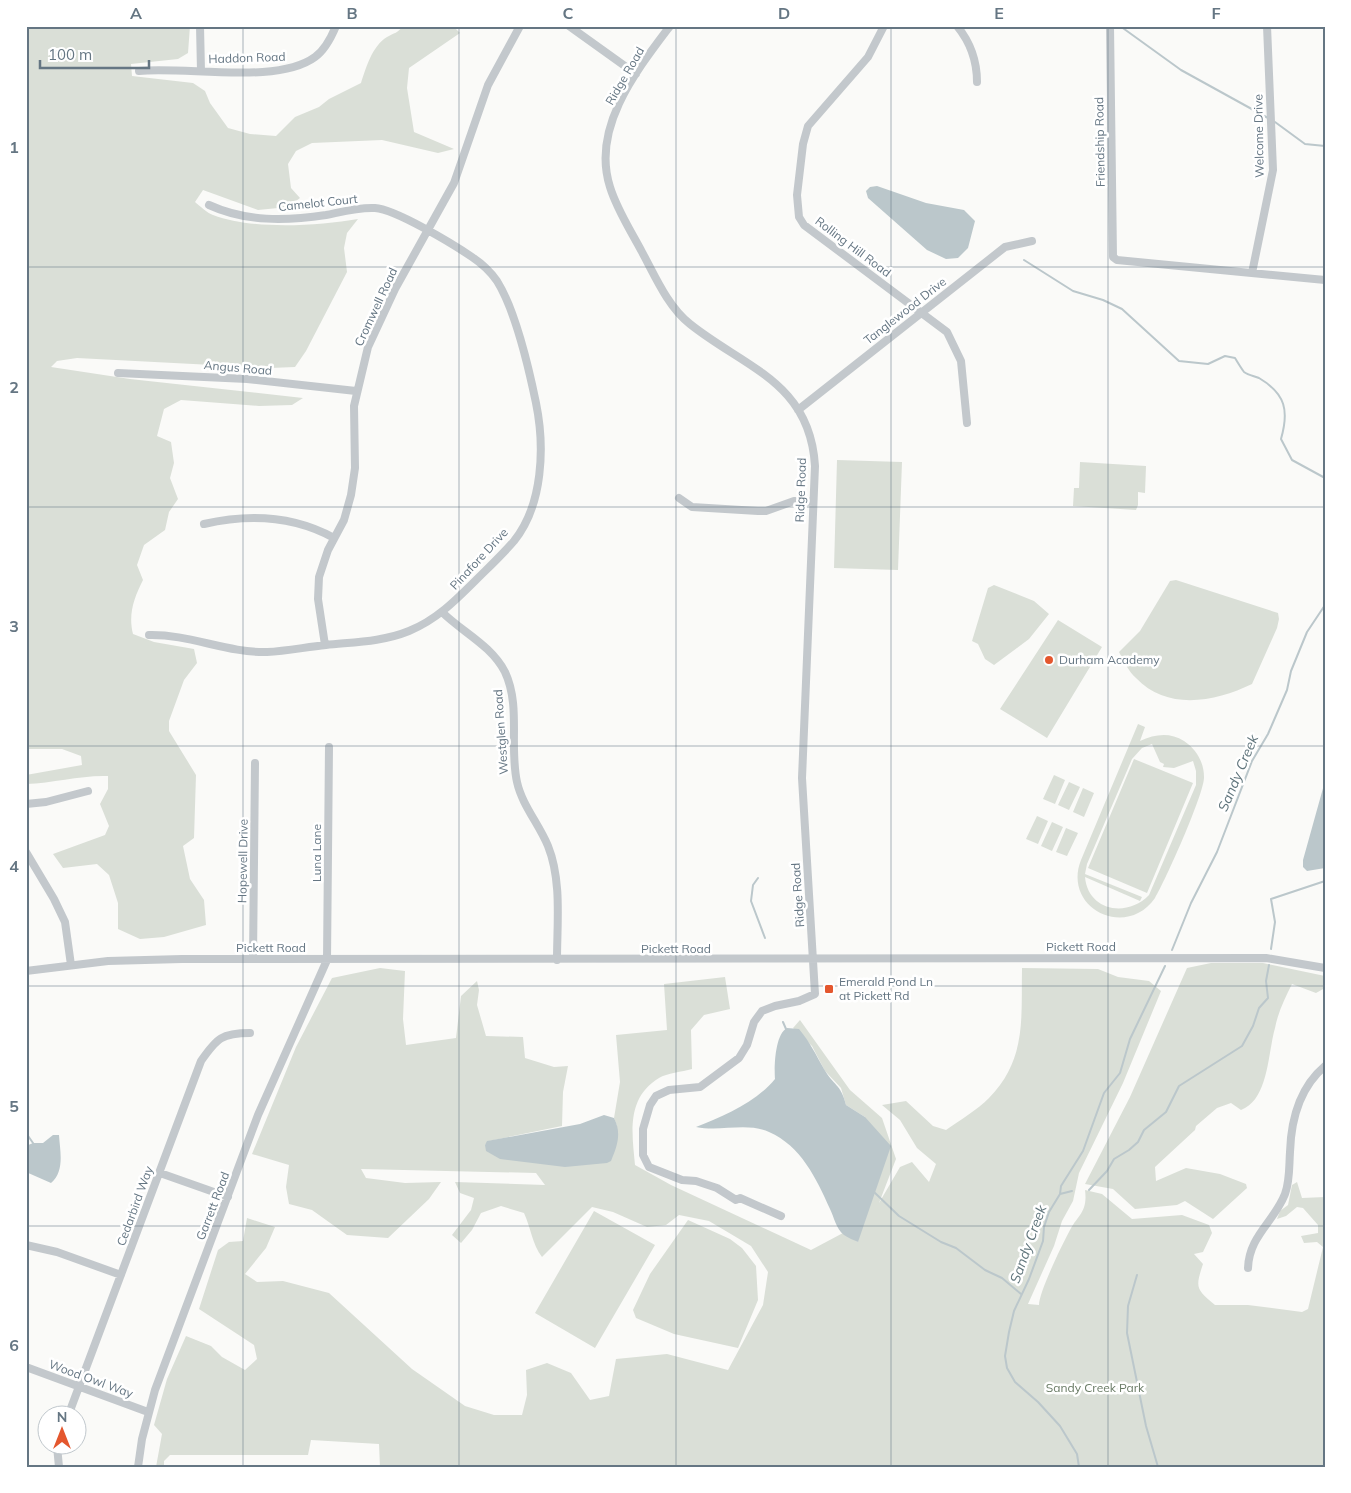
<svg xmlns="http://www.w3.org/2000/svg" width="1351" height="1493" viewBox="0 0 1351 1493" font-family="Mulish,sans-serif">
<style>
.green{fill:#dadfd7;fill-rule:evenodd}
.water{fill:#bbc7cb}
.lines{fill:none;stroke-linecap:round;stroke-linejoin:round}
.stream{stroke:#bbc7cb;stroke-width:2}
.minor{stroke:#c3c8cc;stroke-width:8}
.grid{fill:none;stroke:#657683;stroke-width:1;stroke-opacity:0.55}
.poi-dot{fill:#e4572e;stroke:#fff;stroke-width:2}
.labels{text-anchor:middle;stroke-width:5;stroke-linejoin:round;paint-order:stroke}
.street-label{font-size:12px;fill:#657683;stroke:#fff}
.poi-label{font-size:12px;fill:#657683;stroke:#fff;text-anchor:start}
.park-label{font-size:12px;fill:#687a64;stroke:#fff}
.water-label{font-size:14px;font-style:italic;fill:#60757c;stroke:#fff}
.neatline{fill:none;stroke:#657683;stroke-width:2}
.grid-label{font-size:16px;text-anchor:middle;font-weight:bold;fill:#657683}
</style>
<rect width="100%" height="100%" fill="#fafaf8"/>
<path class="green" d="M26,26H190L188,53L178,59L131,64L132,76L193,83L205,91L210,103L228,128L250,134L276,136L295,117L319,107L329,99L361,83C366,68 372,46 387,37C394,33 398,33 403,26H453L460,33L409,68L407,88L414,132L454,149L438,153L382,140L312,143L296,151L288,164L291,188L300,198L288,207L258,210L203,190L195,202C200,206 207,213 213,215C253,230 316,226 358,219L347,233L344,248L347,272L306,351L295,367L270,368L77,358L57,361L51,367L130,379L303,398L292,405L259,406L181,400L164,409L157,436L171,442L174,463L170,478L178,499L169,512L165,530L144,545L137,565L143,580C134,598 128,614 133,634L154,642L194,649L197,663L184,680L169,721V731L196,775L194,838L183,846L190,879L204,900L206,925L164,937L140,939L118,929V903L109,875L97,864L63,868L53,854L105,835L109,826L100,804L108,789V776C81,775 54,783 26,784V775L82,765L81,756L62,749H26Z
M837,460L902,462L898,570L834,568Z
M1080,462L1146,466L1145,493L1138,492V505L1136,510L1073,506L1074,488H1079Z
M1176,580L1278,613L1279,619L1277,628L1252,684C1215,702 1167,711 1136,678C1128,671 1124,661 1119,652L1140,631L1170,581Z
M994,585L1034,601L1049,614L1029,639L994,665L985,659L978,644L972,641L988,588Z
M1058,620L1102,647L1047,738L1000,709Z
M1138,724L1145,727L1140,741C1155,734 1170,732 1184,741C1196,749 1204,762 1204,777C1205,792 1165,882 1155,898C1126,940 1062,908 1081,860ZM1152,744L1160,762L1164,764L1163,767L1174,768L1193,761L1196,771V785L1149,895C1127,918 1088,911 1085,877L1140,901L1142,897L1085,874L1087,864L1132,759L1142,748Z
M1134,759L1193,783L1147,893L1088,868Z
M1054,775L1065,780L1055,804L1043,799Z
M1069,782L1080,787L1069,810L1058,805Z
M1083,788L1094,793L1084,817L1073,812Z
M1037,816L1048,821L1038,844L1026,839Z
M1052,822L1063,827L1052,851L1041,846Z
M1066,828L1078,833L1067,856L1056,852Z
M1211,963H1263L1325,976V988L1316,993L1292,984C1285,998 1278,1012 1275,1028C1268,1051 1269,1100 1241,1110L1231,1103L1217,1108L1196,1126L1195,1130L1155,1167L1156,1181L1186,1168L1220,1174L1246,1184L1247,1188L1213,1219L1185,1201L1177,1205L1135,1209L1113,1189L1085,1184L1130,1097L1187,968Z
M380,968L405,971L403,1019L406,1045L456,1038L461,996L477,981L479,990L477,1005L486,1036L523,1037L525,1058L554,1067L568,1066L563,1092L562,1126L489,1141L485,1145L617,1126L614,1118L620,1082L616,1035L667,1030L664,984L725,977L730,1009L704,1015L691,1030L692,1069C682,1072 667,1073 659,1078C626,1098 632,1133 635,1165L671,1185L811,1250L843,1233L858,1242L865,1117L846,1105L841,1088L825,1071L812,1046L793,1028L800,1020L850,1090L882,1118L896,1159L879,1203L900,1167L912,1162L929,1182L936,1164L917,1148L900,1120L882,1105L906,1101L933,1126L946,1130C960,1120 977,1110 989,1098C1027,1059 1021,1018 1022,968L1098,969L1118,977L1149,981L1161,991L1123,1083L1079,1173L1073,1201L1062,1221L1054,1246L1028,1304L1039,1305C1039,1292 1062,1245 1069,1232C1077,1215 1088,1213 1085,1190L1102,1194L1132,1219L1182,1215L1209,1225L1212,1233L1203,1252L1194,1254L1203,1264C1195,1288 1196,1289 1215,1305H1248L1302,1312L1308,1309L1323,1247L1317,1242L1304,1243L1301,1236L1318,1233V1225L1303,1208L1297,1207L1286,1216L1277,1219L1280,1211L1288,1205L1292,1185L1297,1182L1302,1198L1325,1197V1467H380L379,1444L311,1440L308,1455H170L164,1461V1467H156L162,1434L154,1425L167,1379L186,1336L211,1346L222,1357L245,1370L257,1359L254,1345L199,1309L218,1250L229,1242L243,1241L247,1218L275,1227L266,1248L245,1274L257,1282L283,1281L329,1293L412,1369L465,1406L494,1415H522L527,1395L526,1370L547,1363L571,1373L590,1400L609,1396L616,1359L667,1354L728,1370L763,1305L768,1272L751,1246L709,1221L679,1215L666,1225L647,1227L613,1212L592,1207L542,1257C532,1244 531,1228 524,1213L501,1206L481,1213L472,1230L461,1243L452,1235L471,1210L474,1198L460,1193L455,1182L545,1185L536,1173L361,1169L366,1178L405,1183L441,1182L429,1199L388,1238L347,1235L312,1210L289,1204L286,1187L289,1165L252,1154L296,1047L332,978Z
M594,1211L655,1245L595,1348L535,1313Z
M688,1220L730,1239L742,1248L756,1266L758,1300L738,1348L674,1334L636,1318L633,1310L650,1274Z"/>
<path class="water" d="M877,186L926,203L964,210L975,221L968,248L958,258L946,259L927,250L868,198L866,191L870,187Z
M1325,781V868L1307,871L1303,867V860Z
M787,1028L799,1029C810,1042 816,1055 824,1069C833,1085 841,1084 846,1105L865,1117L891,1146L858,1242C854,1240 848,1238 844,1235C836,1229 834,1217 830,1209C816,1178 801,1146 769,1132C747,1122 720,1132 696,1127C724,1116 756,1102 775,1079C774,1067 775,1034 787,1028Z
M604,1115L614,1118C622,1133 617,1147 611,1161L607,1163L565,1167L500,1159L486,1151L485,1145L487,1141L580,1124Z
M53,1135H59C60,1151 65,1171 51,1183L26,1172V1146L33,1143H43Z"/>
<g class="lines">
<path class="stream" d="M1120,26L1181,70L1268,118
M1275,122L1305,144L1325,146
M1024,260L1073,291L1103,300L1122,309L1179,361L1208,364L1225,356L1235,358C1238,363 1241,368 1244,372C1248,375 1254,376 1259,378C1286,394 1289,411 1281,439L1292,460L1325,478
M758,878L753,885L751,901L765,938
M1271,949L1275,922L1271,899L1325,881
M1172,950L1191,903L1217,852L1252,761L1268,734L1287,690L1291,671L1307,632L1325,605
M783,1022L786,1029
M26,1133L33,1143
M1089,1190L1107,1171L1114,1159L1129,1150L1138,1142L1144,1130L1166,1112L1179,1086L1242,1046L1253,1026L1259,1008L1268,998L1266,981L1269,965
M874,1192L899,1216L941,1242L956,1248L985,1270L1002,1278L1021,1294
M1060,1194L1072,1191
M1137,1275L1128,1306L1127,1333L1146,1426L1158,1467
M1079,1467L1077,1454L1060,1426L1038,1402L1015,1382L1007,1368L1005,1356L1009,1332L1014,1311L1029,1279L1043,1241L1044,1227L1049,1212L1060,1194L1061,1186L1083,1151L1104,1093L1120,1073L1130,1039L1165,966"/>
<path class="minor" d="M200,26L201,71
M569,26L636,74
M670,26C636,71 591,128 610,187C617,210 631,231 642,252C655,276 668,307 690,324C745,368 810,382 815,466L802,778L815,994L799,1001L775,1006L762,1011L754,1022L747,1045L739,1058L700,1087L669,1090L656,1096L650,1105L643,1129V1155L649,1167L682,1180L696,1181L717,1188L736,1200L740,1198L781,1216
M884,26L868,57L808,126L803,144L797,195L799,217L804,225L947,332L961,361L967,423
M957,26C971,43 977,61 977,82
M1110,26L1113,257L1117,260L1325,280
M139,71C186,66 277,85 315,57C325,50 331,38 336,26
M1252,273L1273,170L1267,26
M118,373L247,379L356,391
M798,410L1005,247L1032,241
M679,498L692,507L758,511H766L794,501L813,502
M204,524C248,514 294,516 334,538
M442,612C462,632 491,645 505,672C521,706 509,746 517,782C522,805 539,824 548,846C562,881 557,923 557,960
M149,635C189,634 227,653 267,652C287,651 306,647 326,645C354,642 382,642 409,631C436,620 455,601 476,580C488,568 502,555 514,541C543,505 545,447 536,403C529,369 515,310 497,281C490,271 481,263 472,257C453,244 395,209 375,208C359,207 341,212 326,215C286,221 246,222 209,205
M325,645L318,599L319,577L328,550L344,520L351,495L355,468L354,406L368,347L395,289L454,183L488,85L520,26
M26,804L46,802L88,791
M26,852L54,899L65,922L71,965
M253,959L255,763
M26,971L108,961L182,959L1266,958L1325,968
M160,1173L228,1197
M26,1245L57,1252L121,1275
M1248,1268C1249,1236 1274,1222 1285,1194C1290,1181 1289,1166 1290,1152C1291,1120 1299,1088 1325,1066
M26,1367L148,1412
M68,1416L201,1061C217,1038 222,1033 250,1033
M57,1446L59,1467
M138,1467L142,1439L155,1390L258,1115L327,960L329,747"/>
</g>
<path class="grid" d="M243,26V1467M459,26V1467M676,26V1467M891,26V1467M1108,26V1467M26,267H1325M26,507H1325M26,746H1325M26,986H1325M26,1226H1325"/>
<g class="poi-dot">
<circle cx="1049" cy="660" r="5"/>
<rect x="824" y="984" width="10" height="10" rx="2.5"/>
</g>
<g class="labels">
<g class="street-label">
<text transform="translate(247 58) rotate(-2)" y="4">Haddon Road</text>
<text transform="translate(625 76) rotate(-60)" y="4">Ridge Road</text>
<text transform="translate(1259 136) rotate(-91)" y="4">Welcome Drive</text>
<text transform="translate(1100 142) rotate(-91)" y="4">Friendship Road</text>
<text transform="translate(318 203) rotate(-6)" y="4">Camelot Court</text>
<text transform="translate(853 247) rotate(37)" y="4">Rolling Hill Road</text>
<text transform="translate(376 307) rotate(-65)" y="4">Cromwell Road</text>
<text transform="translate(905 311) rotate(-38)" y="4">Tanglewood Drive</text>
<text transform="translate(238 368) rotate(5)" y="4">Angus Road</text>
<text transform="translate(801 490) rotate(-88)" y="4">Ridge Road</text>
<text transform="translate(479 559) rotate(-47)" y="4">Pinafore Drive</text>
<text transform="translate(501 732) rotate(-94)" y="4">Westglen Road</text>
<text transform="translate(317 853) rotate(-90)" y="4">Luna Lane</text>
<text transform="translate(243 861) rotate(-89)" y="4">Hopewell Drive</text>
<text transform="translate(798 895) rotate(-94)" y="4">Ridge Road</text>
<text x="1081" y="951">Pickett Road</text>
<text x="271" y="952">Pickett Road</text>
<text x="676" y="953">Pickett Road</text>
<text transform="translate(135 1206) rotate(-70)" y="4">Cedarbird Way</text>
<text transform="translate(213 1206) rotate(-69)" y="4">Garrett Road</text>
<text transform="translate(91 1379) rotate(20)" y="4">Wood Owl Way</text>
</g>
<g class="poi-label">
<text x="1059" y="664">Durham Academy</text>
<text x="839" y="986">Emerald Pond Ln<tspan x="839" dy="14">at Pickett Rd</tspan></text>
</g>
<g class="park-label">
<text x="1095" y="1392">Sandy Creek Park</text>
</g>
<g class="water-label">
<text transform="translate(1238 773) rotate(-67)" y="5">Sandy Creek</text>
<text transform="translate(1028 1244) rotate(-70)" y="5">Sandy Creek</text>
</g>
</g>
<rect width="1351" height="1493" fill="none" stroke="#ffffff" stroke-width="55"/>
<g transform="translate(62 1430)"><circle r="24" fill="#ffffff" stroke="#c1c8cd"/>
<path d="M0-4L9 19L0 12L-9 19Z" fill="#e4572e"/>
<text y="-8" font-size="14" font-weight="bold" text-anchor="middle" fill="#657683">N</text>
</g>
<path d="M40 60v8h109v-8" fill="none" stroke="#657683" stroke-width="2.5"/>
<text x="48" y="60" font-size="15" fill="#657683" stroke="#ffffff" stroke-width="4" paint-order="stroke">100 m</text>
<rect x="28" y="28" width="1296" height="1438" class="neatline"/>
<g class="grid-label">
<text x="136" y="19">A</text>
<text x="352" y="19">B</text>
<text x="568" y="19">C</text>
<text x="784" y="19">D</text>
<text x="999" y="19">E</text>
<text x="1216" y="19">F</text>
<text x="14" y="153">1</text>
<text x="14" y="393">2</text>
<text x="14" y="632">3</text>
<text x="14" y="872">4</text>
<text x="14" y="1112">5</text>
<text x="14" y="1351">6</text>
</g>
</svg>
